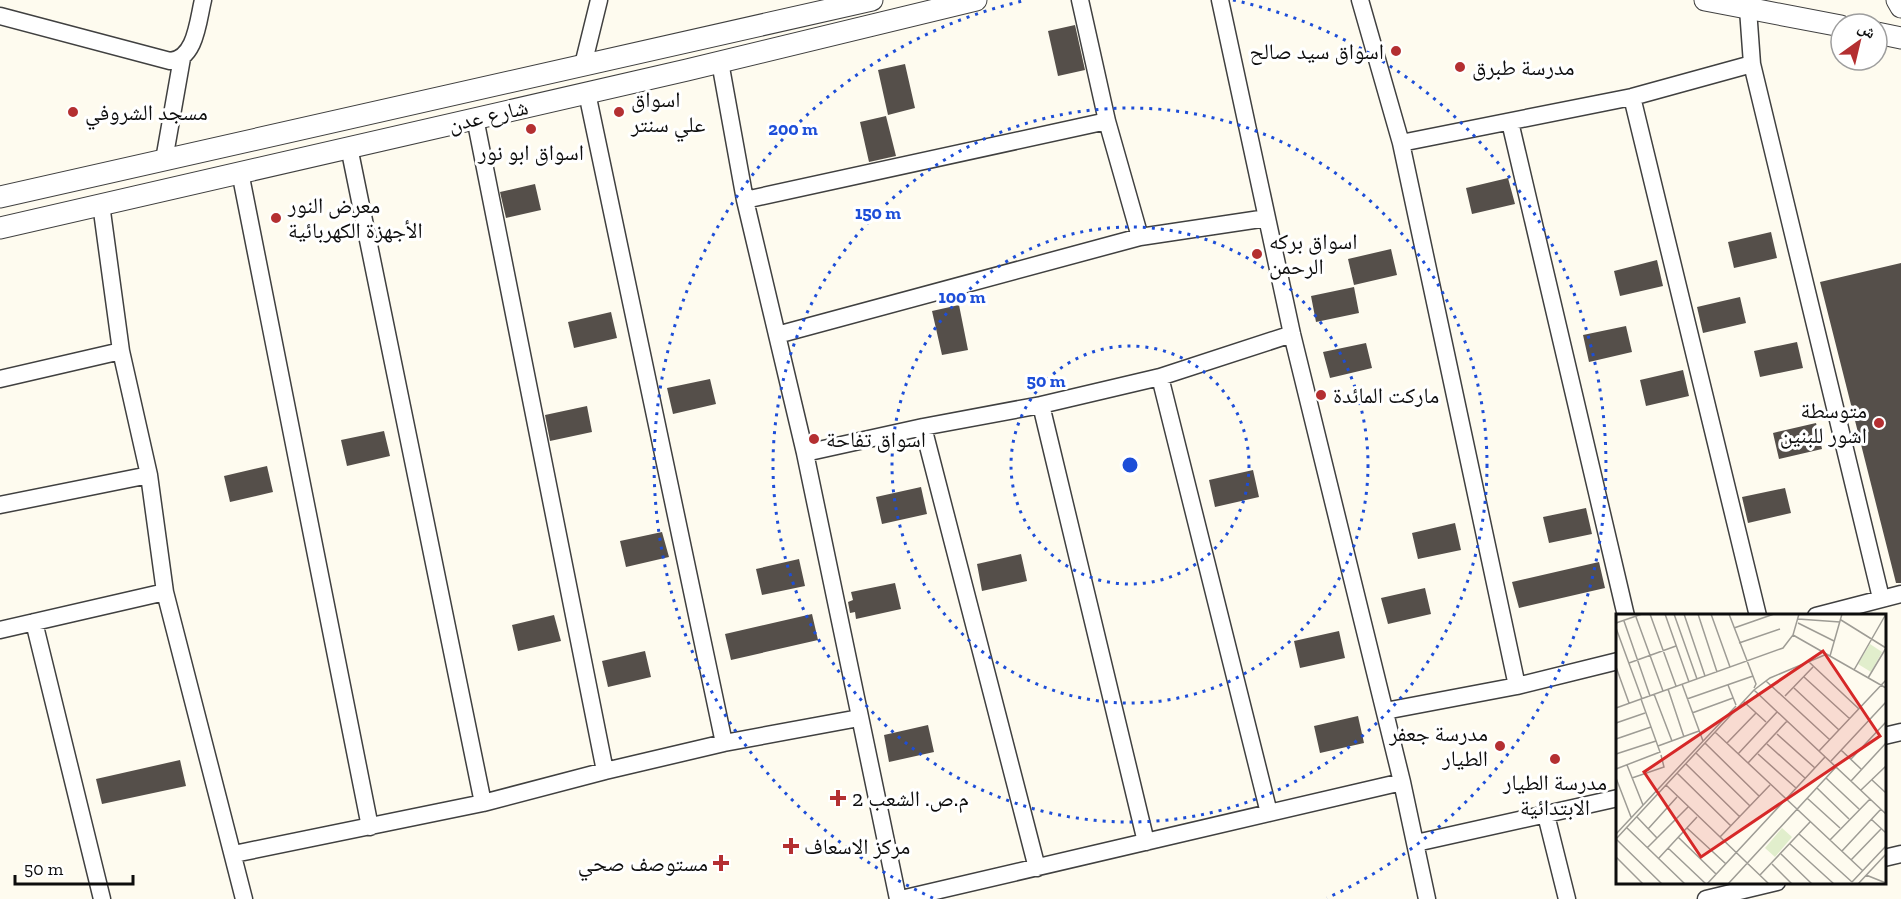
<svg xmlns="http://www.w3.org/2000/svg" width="1901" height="899" viewBox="0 0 1901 899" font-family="'Zilla Slab','Noto Naskh Arabic',serif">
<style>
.building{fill:#554f4a}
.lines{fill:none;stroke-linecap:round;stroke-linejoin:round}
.minor-casing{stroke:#404040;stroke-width:19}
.tertiary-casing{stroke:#404040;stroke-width:23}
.minor{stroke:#fff;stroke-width:16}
.tertiary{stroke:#fff;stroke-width:21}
.ring{fill:none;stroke:#1d4ed8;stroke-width:3;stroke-dasharray:3 6}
.poi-dot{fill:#b42f31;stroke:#fff;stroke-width:2}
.labels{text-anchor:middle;stroke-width:6;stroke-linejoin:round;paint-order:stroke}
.poi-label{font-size:22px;fill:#0d0d0d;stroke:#fff;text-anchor:start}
.street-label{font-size:22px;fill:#0d0d0d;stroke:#fff}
.inset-road{fill:none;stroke:#9e9c95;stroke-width:1.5}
.view{fill:#d62828;fill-opacity:0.15;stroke:#d62828;stroke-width:3}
.inset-edge{fill:none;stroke:#0d0d0d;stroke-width:3}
.centre{fill:#1d4ed8;stroke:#fff;stroke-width:3}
.ring-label{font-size:18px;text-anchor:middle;font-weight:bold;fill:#1d4ed8;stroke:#fff;stroke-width:6;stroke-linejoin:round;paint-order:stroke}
</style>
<rect width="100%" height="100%" fill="#fefbef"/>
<path class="building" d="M1075,25L1085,70L1058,76L1048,31Z
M905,64L915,108L888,115L878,70Z
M886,116L896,156L869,162L860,122Z
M1508,178L1515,204L1472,214L1466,188Z
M535,184L541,210L506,218L500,192Z
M1771,232L1777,258L1734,268L1728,242Z
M1391,249L1397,275L1354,285L1348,259Z
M1657,260L1663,286L1620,296L1614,271Z
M1901,263V583H1896L1820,282Z
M1354,287L1359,313L1316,322L1311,296Z
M1740,297L1746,323L1703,333L1697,307Z
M959,305L968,350L942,355L932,311Z
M611,312L617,338L574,348L568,322Z
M1626,326L1632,352L1589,362L1583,335Z
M1797,342L1803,368L1760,377L1754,351Z
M1366,343L1372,368L1330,378L1323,352Z
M1683,370L1689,396L1646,406L1640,380Z
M710,379L716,404L673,414L667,388Z
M587,406L592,432L550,441L545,415Z
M1816,423L1822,449L1779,459L1773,433Z
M384,431L390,456L347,466L341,440Z
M267,466L273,492L230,502L224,476Z
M1253,470L1259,497L1215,507L1209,480Z
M921,487L927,514L882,524L876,497Z
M1785,488L1791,513L1748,523L1742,497Z
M1586,508L1592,534L1549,543L1543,517Z
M1455,523L1461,550L1418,559L1412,533Z
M662,532L669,557L626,567L620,541Z
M1021,554L1027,581L982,591L977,564Z
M799,559L805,586L762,595L756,569Z
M1599,562L1605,588L1519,608L1512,582Z
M895,583L901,609L856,619L855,612L850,613L848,602L853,600L851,592Z
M1425,588L1431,614L1388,624L1381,598Z
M812,614L818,640L731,660L725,634Z
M554,615L561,641L518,651L512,625Z
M1339,631L1345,658L1300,668L1294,641Z
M645,651L651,677L608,687L602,661Z
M1358,716L1364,743L1320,753L1314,726Z
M928,725L934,752L889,762L884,735Z
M180,760L186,786L102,804L96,779Z"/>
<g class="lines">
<defs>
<path id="minor" d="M1080,0L1107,121L1140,237
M1220,0L1292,334L1402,782L1427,899
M1360,0L1401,143L1517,686
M1748,9L1752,64L1881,598
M0,16L170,61C196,59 198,20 203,0
M720,62L745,200L805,453L898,899
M583,65L599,0
M587,93L724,743
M1632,97L1758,616
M475,118L605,771
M1510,122L1626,616
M1401,143L1632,97L1752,64
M349,147L483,803
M164,160L182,58
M240,172L370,827
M745,200L1107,121
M101,204L121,351L149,475L165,592L244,899
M777,335L1140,237L1267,218
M1160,377L1269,813
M0,379L121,351
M1041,405L1146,842
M923,427L1037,868
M805,453L923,427L1041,405L1160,377L1292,334
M0,505L149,475
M1816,616L1901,594
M34,622L102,899
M0,630L165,592
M1385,711L1517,686L1618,661
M1884,736L1901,732
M1546,815L1567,899
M1416,843L1618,798
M234,854L483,803L605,771L724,743L859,718
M1884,858L1901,854
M901,899L1402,782
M1706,899L1777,882"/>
<path id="tertiary" d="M1705,0L1841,26
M1897,0L1901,7
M1877,33L1901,38
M0,197L872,0
M0,228L687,70L976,0"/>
</defs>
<use href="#minor" class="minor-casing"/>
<use href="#tertiary" class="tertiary-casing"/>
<use href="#minor" class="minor"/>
<use href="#tertiary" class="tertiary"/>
</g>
<g class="ring">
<circle cx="1130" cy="465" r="119"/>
<circle cx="1130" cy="465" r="238"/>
<circle cx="1130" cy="465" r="357"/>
<path d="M933 898A476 476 0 0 1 1027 0M1233 0A476 476 0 0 1 1327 898"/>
</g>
<g class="poi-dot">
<circle cx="1396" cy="51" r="6"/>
<circle cx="1460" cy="67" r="6"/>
<circle cx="73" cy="112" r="6"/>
<circle cx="619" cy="112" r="6"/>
<circle cx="531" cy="129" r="6"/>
<circle cx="276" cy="218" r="6"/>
<circle cx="1257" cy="254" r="6"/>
<circle cx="1321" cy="395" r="6"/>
<circle cx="1879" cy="423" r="6"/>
<circle cx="814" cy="439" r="6"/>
<circle cx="1500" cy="746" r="6"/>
<circle cx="1555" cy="759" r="6"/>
<path d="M835 789h6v6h6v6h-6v6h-6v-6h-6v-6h6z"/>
<path d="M788 837h6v6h6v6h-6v6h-6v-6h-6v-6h6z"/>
<path d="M718 854h6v6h6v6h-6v6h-6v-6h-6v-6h6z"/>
</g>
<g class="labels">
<g class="poi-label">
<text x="1384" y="59" text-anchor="end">اسواق سيد صالح</text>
<text x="1472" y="75">مدرسة طبرق</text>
<text x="631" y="107">اسواق<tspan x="631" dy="25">علي سنتر</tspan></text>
<text x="85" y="120">مسجد الشروفي</text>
<text x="531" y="160" text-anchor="middle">اسواق ابو نور</text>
<text x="288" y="213">معرض النور<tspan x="288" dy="25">الأجهزة الكهربائية</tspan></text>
<text x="1269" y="249">اسواق بركه<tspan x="1269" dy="25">الرحمن</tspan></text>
<text x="1333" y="403">ماركت المائدة</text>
<text x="1867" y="418" text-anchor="end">متوسطة<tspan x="1867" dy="25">اشور للبنين</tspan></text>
<text x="826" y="447">اسواق تفاحة</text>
<text x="1488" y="741" text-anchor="end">مدرسة جعفر<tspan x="1488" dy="25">الطيار</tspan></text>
<text x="1555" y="790" text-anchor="middle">مدرسة الطيار<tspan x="1555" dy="25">الابتدائية</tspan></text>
<text x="852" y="806">م.ص. الشعب 2</text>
<text x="804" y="854">مركز الاسعاف</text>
<text x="708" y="871" text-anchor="end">مستوصف صحي</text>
</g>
<g class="street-label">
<text transform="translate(488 115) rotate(-13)" y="8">شارع عدن</text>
</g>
</g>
<g transform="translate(1616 614)">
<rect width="270" height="270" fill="#fefbef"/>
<path d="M254,30L266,38L255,58L242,50ZM166,214L176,223L159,243L149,234Z" fill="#e1eecc"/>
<path class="inset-road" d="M34,0L60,72M49,0L73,68M58,0L81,65M68,0L89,62M82,0L101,58M95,0L114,53M113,0L140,70L138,74M20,3L47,77M182,5L224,8M225,6L270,34M8,7L34,82M0,9L26,0M182,9L218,27M0,14L26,85M118,14L158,0M177,21L270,74M123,29L164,15M214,42L226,0M193,48L243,95M13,49L60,32M0,53L13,89M238,56L270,0M188,63L234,105M252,64L270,34M150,67L214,126M66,70L87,127M112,71L120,91M178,74L223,116M52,75L68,123M138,76L270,200M38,80L56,127M169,82L197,53M71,85L137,62M127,87L150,108M0,94L167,34L177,21L183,0M76,99L117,84M0,109L29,99M99,118L247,257M161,120L199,154M0,125L35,113M89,129L143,182M111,129L140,99M151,130L189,164M42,132L83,117M225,136L245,155M203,137L270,66M80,139L134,192M0,140L40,127M122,140L161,98M142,140L180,174M235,145L270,108M215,147L270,88M132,149L171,107M70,150L124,203M11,151L27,191M0,155L44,138L25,85M61,159L115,212M0,164L15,203M16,164L48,153L45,141M210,164L243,195M256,166L270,179M235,167L270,129M50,171L153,270M201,174L233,205M245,176L270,152M191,184L224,214M21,203L41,224M255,205L270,219M10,213L69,270M71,214L110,250M32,215L61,183M0,220L120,92M183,220L236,268M62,223L100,260M104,223L154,171M0,225L138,76L154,64L211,40M0,225L46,270M214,226L254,185M174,230L218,270M31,234L72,193M52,234L90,270M226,237L265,195M165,240L196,270M0,243L27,270M42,245L81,203M235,246L265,215M156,250L176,270M144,261L194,208M250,261L270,269M236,268L270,232M91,270L209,143M112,270L220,153M242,270L270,240"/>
<path class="view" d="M207,37L264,122L85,243L28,158Z"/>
<rect width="270" height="270" class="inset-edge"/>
</g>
<circle cx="1130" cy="465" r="9" class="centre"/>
<g class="ring-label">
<text x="793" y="135">200 m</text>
<text x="878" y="219">150 m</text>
<text x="962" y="303">100 m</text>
<text x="1046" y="387">50 m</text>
</g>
<g transform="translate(1859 42) rotate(34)"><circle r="28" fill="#ffffff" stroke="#9e9e9e" stroke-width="1.5"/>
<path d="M0-4.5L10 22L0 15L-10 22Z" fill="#b42f31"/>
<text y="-9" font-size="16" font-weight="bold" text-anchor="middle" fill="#0d0d0d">ش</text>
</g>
<path d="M15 875v9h118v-9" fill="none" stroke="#0d0d0d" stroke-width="3"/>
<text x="24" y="875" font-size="18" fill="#0d0d0d" stroke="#ffffff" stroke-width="4.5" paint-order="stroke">50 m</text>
</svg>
